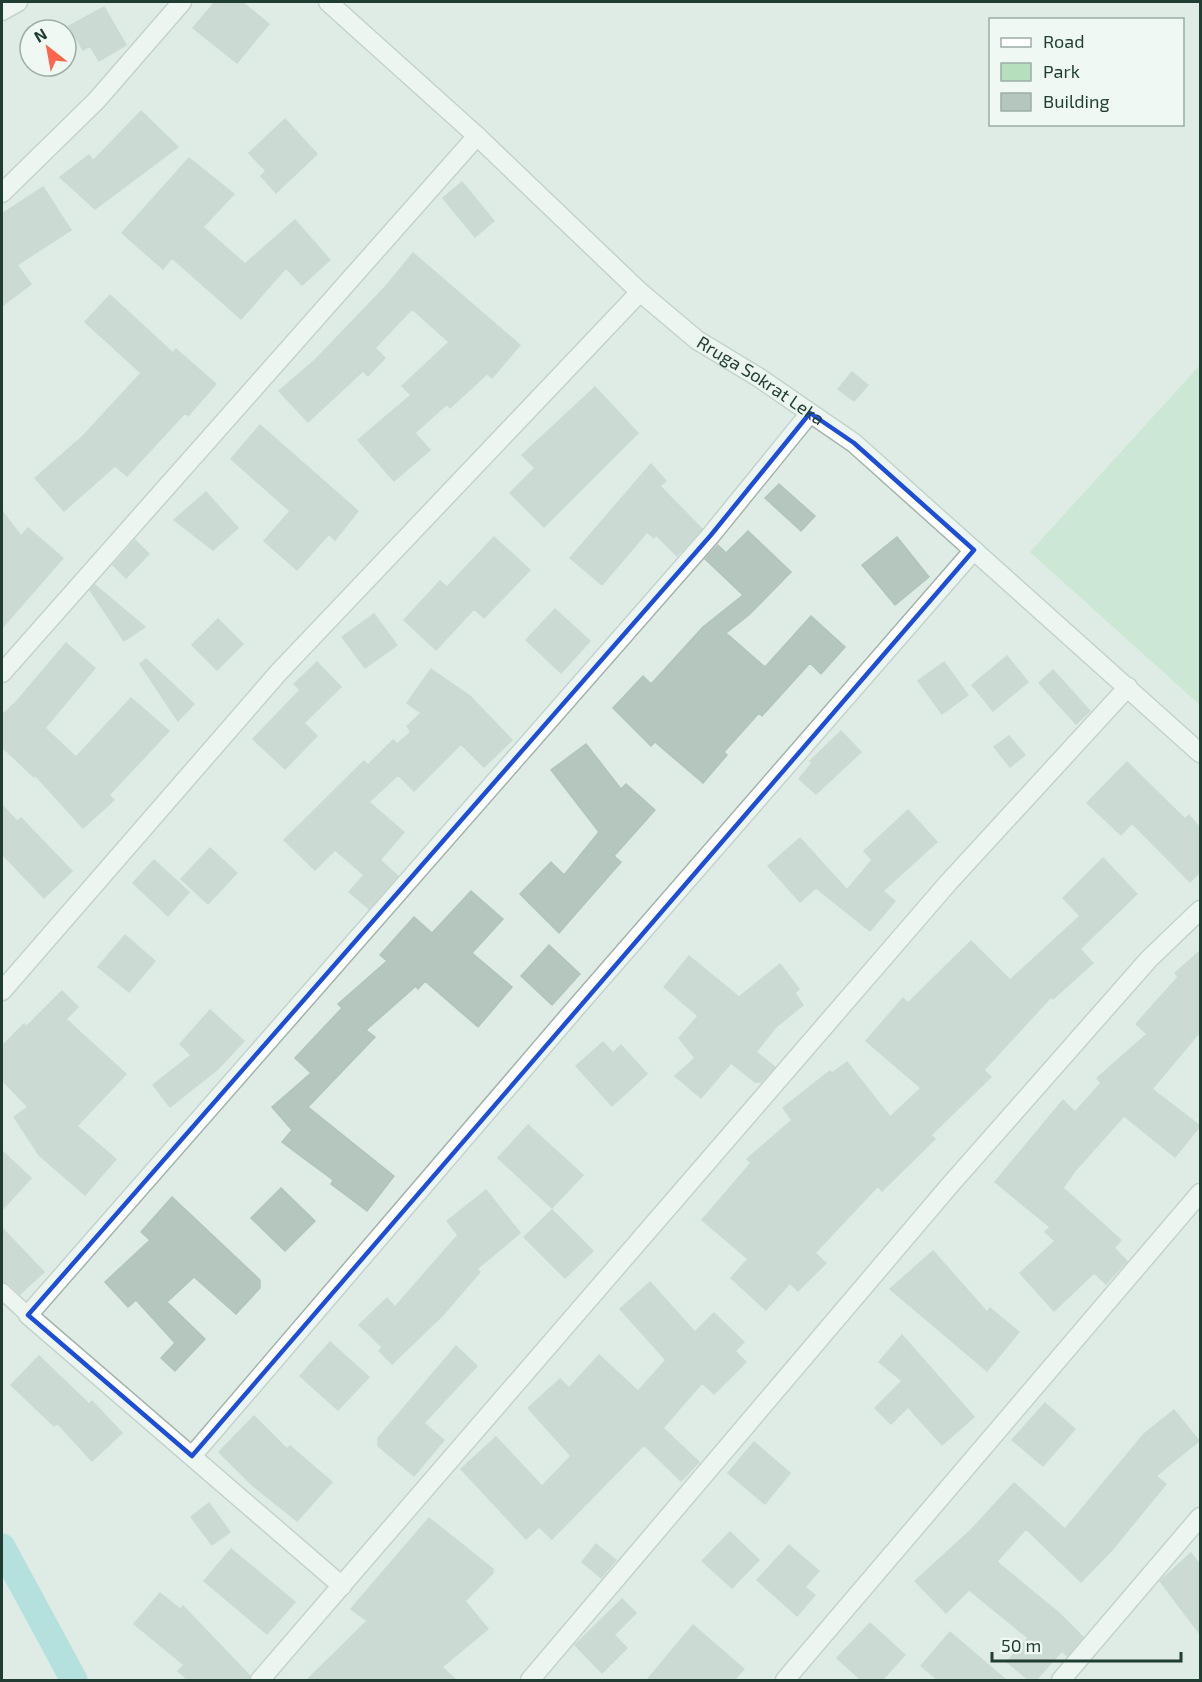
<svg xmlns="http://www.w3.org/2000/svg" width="1202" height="1682" viewBox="0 0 1202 1682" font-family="'Exo 2',sans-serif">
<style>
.green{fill:#b6dfbd}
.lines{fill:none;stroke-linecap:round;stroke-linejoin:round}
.canal{stroke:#82d1d6;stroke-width:27}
.building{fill:#b4c6bd;stroke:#b1c6bb;stroke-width:1.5}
.service-casing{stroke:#a2b4ac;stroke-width:18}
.minor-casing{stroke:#a2b4ac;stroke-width:21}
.service{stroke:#fff;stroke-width:15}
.minor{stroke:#fff;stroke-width:18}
.marked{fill:none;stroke:#1d4ed8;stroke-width:4.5;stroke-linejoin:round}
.labels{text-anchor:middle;stroke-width:4.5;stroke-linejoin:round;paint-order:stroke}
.street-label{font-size:18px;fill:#1f3d32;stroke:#eff8f3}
</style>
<rect width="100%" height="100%" fill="#dfece5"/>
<path class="green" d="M1200,365V705L1030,552Z"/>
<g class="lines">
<path class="canal" d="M2,1547L74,1680"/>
</g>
<path class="building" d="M215,2H242L269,24L237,63L193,28Z
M104,7L126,45L99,61L90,46L83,50L69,26Z
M141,111L178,147L95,209L60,177L89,155L93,161Z
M285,119L317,154L276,193L261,176L266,171L249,153Z
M189,158L234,194L203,227L245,264L295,220L330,260L302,285L286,268L241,319L172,258L163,269L122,233Z
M462,182L494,221L475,237L443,198Z
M43,187L71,230L17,265L31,284L2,306V214Z
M413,253L520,345L492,378L487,374L450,408L447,404L415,433L430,450L394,481L358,440L411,395L402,386L449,342L412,309L375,348L385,358L368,376L363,371L308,422L279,391L316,359L386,286Z
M110,295L173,353L176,349L216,384L188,416L185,413L127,476L115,466L64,511L35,478L83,436L141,373L85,322Z
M852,372L868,385L854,401L838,389Z
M595,387L638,433L544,527L510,493L535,468L522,455Z
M260,425L358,511L335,540L329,534L297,570L264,541L290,511L231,459Z
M651,464L666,481L660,486L702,529L677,556L656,535L654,538L647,532L602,585L570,558Z
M779,484L815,516L801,531L765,498Z
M206,492L238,528L213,550L174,520Z
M2,511L21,536L28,528L63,558L2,628Z
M748,531L791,572L750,614L726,633L765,667L811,616L845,647L821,674L810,663L762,716L759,713L724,752L727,755L703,783L655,742L651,746L613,708L643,676L651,684L703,627L743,595L705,559L718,545L726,553Z
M494,537L530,570L484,618L474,609L436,650L404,620L440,581L447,587Z
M897,537L929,577L895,605L862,565Z
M135,540L149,554L126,578L113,565Z
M95,585L145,627L124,641L90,590Z
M555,609L590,641L561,673L526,640Z
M374,614L397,645L365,668L342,637Z
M218,619L243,644L217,670L192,645Z
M66,643L95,668L45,728L76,757L131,698L169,731L109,795L114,800L83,828L35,775L34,777L2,747V715L17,701Z
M1007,656L1028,682L993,711L972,685Z
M146,659L194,704L178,721L140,664Z
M317,662L341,687L304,723L317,736L285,769L253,739L300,690L294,684Z
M944,662L968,695L942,714L918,681Z
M431,669L470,696L512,740L484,767L461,744L414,791L398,775L369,802L404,832L380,860L398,876L369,909L349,892L364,875L335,850L315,870L284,840L364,761L368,765L393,740L397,744L411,732L407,726L421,713L407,703Z
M1053,670L1090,711L1076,724L1039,683Z
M841,731L861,752L816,794L799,779L812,763L810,761Z
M1009,736L1025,755L1010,767L994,747Z
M586,744L621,789L626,784L655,810L614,856L621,862L559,933L520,894L551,862L564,875L599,832L551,770Z
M1127,762L1185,819L1189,815L1200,828V872L1190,882L1132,823L1121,835L1087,803Z
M2,805L17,821L21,818L72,871L44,898L2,854Z
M908,810L937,842L883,891L895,901L870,931L816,888L800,902L768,866L800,838L847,890L872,860L864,851Z
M210,848L237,873L208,904L181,879Z
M1103,858L1137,894L1080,949L1093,963L1053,999L1051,997L984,1070L991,1077L931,1135L935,1139L882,1191L878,1186L815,1253L826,1263L798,1291L790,1283L766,1310L731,1278L748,1259L702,1220L751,1163L747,1159L792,1120L783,1108L830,1071L832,1073L847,1062L890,1117L921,1088L866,1041L903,998L908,1003L971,941L1010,980L1080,916L1063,898Z
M154,860L189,892L168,916L133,883Z
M471,891L503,919L472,953L512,987L478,1027L425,981L418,989L416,986L366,1030L375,1037L308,1107L394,1176L367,1211L331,1184L333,1180L282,1142L292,1130L272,1107L311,1073L295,1058L342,1008L338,1004L387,961L380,955L414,917L432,933Z
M125,935L155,961L129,992L98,967Z
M549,945L580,974L552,1005L521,976Z
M1200,951V1032L1152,1089L1200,1126L1175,1157L1124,1116L1074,1172L1063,1188L1121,1240L1114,1248L1127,1261L1106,1284L1094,1273L1054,1311L1020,1273L1055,1241L1045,1232L1050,1227L995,1182L1063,1100L1075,1112L1101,1083L1097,1078L1147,1034L1136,1024L1178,977L1175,973Z
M689,956L739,997L780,964L799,989L795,993L803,1005L776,1027L756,1052L775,1067L761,1082H755L731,1063L701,1098L675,1076L695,1058L679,1038L698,1016L664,987Z
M62,991L78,1007L66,1019L126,1074L77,1126L116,1159L85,1195L39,1155L14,1117L28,1107L2,1080V1046L24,1024L26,1027Z
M210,1010L244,1041L218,1069L170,1107L153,1085L191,1055L180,1044Z
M603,1042L613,1053L621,1045L647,1074L612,1106L576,1066Z
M528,1125L583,1175L552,1208L498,1158Z
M2,1151L31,1178L2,1210Z
M281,1188L315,1221L285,1251L251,1218Z
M486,1190L520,1233L477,1269L480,1272L442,1316L392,1364L379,1351L382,1347L359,1325L387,1298L395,1307L458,1235L447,1221Z
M172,1197L260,1280V1288L236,1314L194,1277L167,1302L205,1339L175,1371L161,1358L175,1343L136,1300L128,1307L105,1282L150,1240L141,1232Z
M552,1210L593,1251L565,1278L524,1237Z
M2,1228L44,1272L20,1294L8,1283L2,1282Z
M933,1251L987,1312L990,1308L1019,1332L987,1371L890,1289Z
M650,1282L695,1332L714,1313L744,1342L735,1351L746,1362L714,1394L702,1383L663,1428L699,1462L681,1481L644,1445L552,1539L539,1527L526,1539L461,1469L496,1437L542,1486L571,1456L528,1408L560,1379L569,1388L599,1355L638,1391L666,1360L620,1309Z
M902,1335L974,1417L942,1445L908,1407L891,1424L875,1408L902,1381L879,1362Z
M330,1342L369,1377L338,1410L300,1376Z
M456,1346L477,1366L424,1423L444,1440L414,1476L378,1446V1438Z
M39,1356L89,1404L92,1401L122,1433L92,1461L57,1423L54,1426L11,1385Z
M1045,1403L1075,1429L1043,1466L1012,1440Z
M1174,1410L1199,1441L1156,1476L1166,1484L1112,1550L1081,1582L1026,1529L999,1559L997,1562L1059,1613L1083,1637L1067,1656L1062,1651L1036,1680H1029L1007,1662L1028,1638L969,1590L946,1613L915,1581L971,1530L1014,1483L1065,1529L1144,1434Z
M254,1416L287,1449L290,1446L332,1482L297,1521L251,1484L219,1452Z
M754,1442L790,1473L765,1504L728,1473Z
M209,1503L230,1532L212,1545L191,1517Z
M429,1518L493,1569V1573L465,1601L488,1629L442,1667L456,1680H307L367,1621L351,1609Z
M730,1532L759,1560L732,1588L702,1561Z
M596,1544L616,1560L601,1578L582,1562Z
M789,1545L819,1571L805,1587L815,1595L797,1616L757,1580Z
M231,1549L295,1602L267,1634L204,1581Z
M1191,1553L1200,1565V1634L1160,1581Z
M160,1593L180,1609L183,1606L250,1676L249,1680H188L178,1671L184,1665L134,1624Z
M622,1599L636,1613L614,1635L627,1648L602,1673L575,1645Z
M870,1623L905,1655L882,1680H861L837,1658Z
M693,1625L744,1669L734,1680H647Z
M950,1632L1006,1680H938L921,1666Z"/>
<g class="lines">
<defs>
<path id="service" d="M2,1291L28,1315"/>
<g id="minor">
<path id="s1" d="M328,2L477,136L640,292L697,340L758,377L854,443L1200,753"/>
<path d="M2,11L18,2"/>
<path d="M2,193L96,101L182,2"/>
<path d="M2,673L477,136"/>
<path d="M2,991L279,672L640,292"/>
<path d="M192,1456L574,1010L974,550"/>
<path d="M342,1586L28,1315L711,535L810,413"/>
<path d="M260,1680L948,883L1128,687"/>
<path d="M530,1680L950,1185L1149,959L1200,910"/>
<path d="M785,1680L1200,1193"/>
<path d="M1061,1680L1200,1517"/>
</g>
</defs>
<use href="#service" class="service-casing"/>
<use href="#minor" class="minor-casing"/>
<use href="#service" class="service"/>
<use href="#minor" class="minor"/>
</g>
<path d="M0 0H1202V1682H0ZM810,413L854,443L974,550L192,1456L28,1315L711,535Z" fill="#dfece5" fill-opacity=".55" fill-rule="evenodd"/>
<path class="marked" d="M810,413L854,443L974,550L192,1456L28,1315L711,535Z"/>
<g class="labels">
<g class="street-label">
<text dy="6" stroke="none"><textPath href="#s1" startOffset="576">Rruga Sokrat Leka</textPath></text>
</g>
</g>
<rect width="1202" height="1682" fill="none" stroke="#1f3d32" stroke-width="6"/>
<rect x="989" y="18" width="195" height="108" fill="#eff8f3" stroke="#9cada6" stroke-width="1.5"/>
<rect x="1001" y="38" width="30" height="9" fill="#ffffff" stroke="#9cada6" stroke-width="1.5"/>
<text x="1043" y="48" font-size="18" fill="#1f3d32">Road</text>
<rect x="1001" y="63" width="30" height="18" fill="#b6dfbd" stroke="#9cada6" stroke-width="1.5"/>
<text x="1043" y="78" font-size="18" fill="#1f3d32">Park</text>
<rect x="1001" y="93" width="30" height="18" fill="#b4c6bd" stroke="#9cada6" stroke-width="1.5"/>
<text x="1043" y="108" font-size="18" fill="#1f3d32">Building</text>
<g transform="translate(48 48) rotate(329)"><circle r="28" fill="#eff8f3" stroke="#9cada6" stroke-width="1.5"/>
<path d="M0-4.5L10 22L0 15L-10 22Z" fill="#fd654c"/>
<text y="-9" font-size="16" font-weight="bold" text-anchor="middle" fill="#1f3d32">N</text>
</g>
<path d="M992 1652v9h189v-9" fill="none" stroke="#1f3d32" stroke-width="3"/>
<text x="1001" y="1652" font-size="18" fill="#1f3d32" stroke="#eff8f3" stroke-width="4.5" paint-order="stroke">50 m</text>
</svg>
